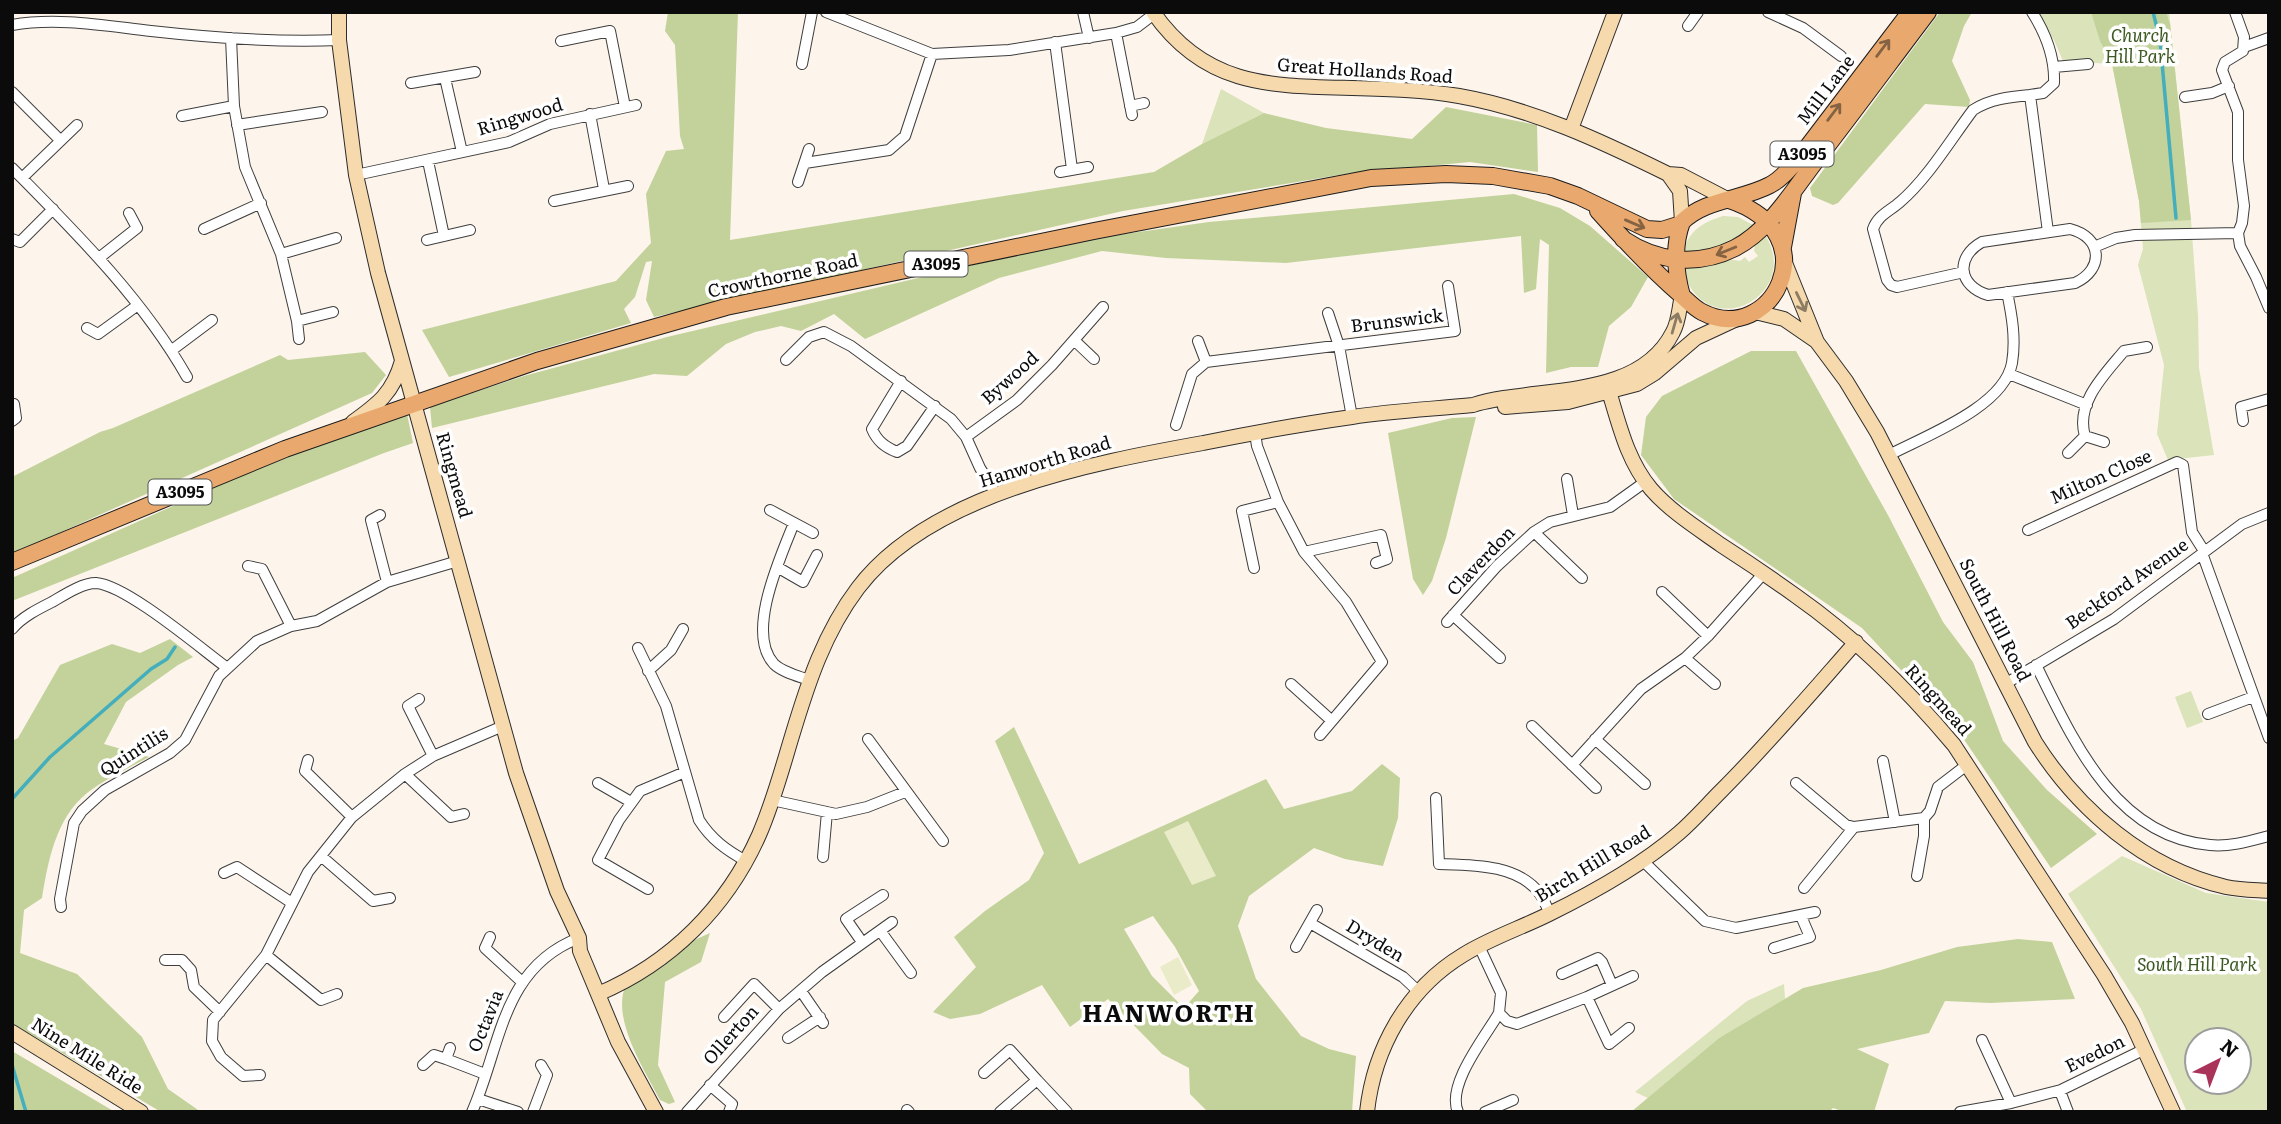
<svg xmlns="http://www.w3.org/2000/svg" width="2281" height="1124" viewBox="0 0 2281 1124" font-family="Literata,serif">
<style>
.green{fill:#dae3b9;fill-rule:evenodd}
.forest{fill:#c2d29a;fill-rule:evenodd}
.pitch{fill:#e9ebc9}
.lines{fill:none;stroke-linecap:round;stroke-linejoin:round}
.stream{stroke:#44aebd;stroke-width:3.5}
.street-casing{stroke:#3e3e3e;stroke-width:12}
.secondary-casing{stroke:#2d2d2d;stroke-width:16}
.primary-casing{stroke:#1c1c1c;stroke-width:18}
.street{stroke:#fff;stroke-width:10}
.secondary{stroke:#f6d9ac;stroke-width:14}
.primary{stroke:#e9a96e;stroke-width:16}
.oneway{stroke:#856241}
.oneway2{stroke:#8c7c64}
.labels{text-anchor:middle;stroke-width:7;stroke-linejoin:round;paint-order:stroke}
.shield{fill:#fff;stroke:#545454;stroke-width:2}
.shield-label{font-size:16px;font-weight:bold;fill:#0b0b0b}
.park-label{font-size:18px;font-style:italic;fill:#3e5a23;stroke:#fff}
.street-label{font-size:18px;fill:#0b0b0b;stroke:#fff}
.district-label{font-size:24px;font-weight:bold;letter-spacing:2px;fill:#0b0b0b;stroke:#fff}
</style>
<rect width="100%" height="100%" fill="#fdf4eb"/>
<path class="green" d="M2036,12H2169L2191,220L2198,316L2199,368L2214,455L2168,460L2157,434L2164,365L2138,265L2143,249L2139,201L2112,64L2063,61L2054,40Z
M1221,89L1264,113L1202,144Z
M1723,216L1738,217L1755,226C1730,244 1714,250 1683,253C1688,231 1703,222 1723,216Z
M1765,235C1804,296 1703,348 1682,267L1729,259L1740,261L1745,257L1749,262L1758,256L1754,251L1755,244Z
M2191,691L2203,722L2187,728L2175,697Z
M2122,856L2206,893L2269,902V1112H2187L2141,1009L2068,894ZM2239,1040V1082H2197V1040Z
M1784,984L1785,999L1719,1038L1648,1098L1635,1092L1747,1001Z"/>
<path class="forest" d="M668,12H738L730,240L1154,172L1202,144L1264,113L1326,128L1412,139L1446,107L1537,125L1538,172L1470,162L1345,174L1123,211L654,317L646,300L652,261L646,262L635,297L624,309L631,323L449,377L422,330L616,281L651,243L646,194L666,151L684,149L680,136L675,45L665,31Z
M1940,12H1972L1964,26L1952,61L1970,100L1969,107L1925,104L1838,203L1833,205L1812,196L1810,188Z
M2091,12H2166L2170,24L2191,220L2141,223L2139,201L2112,64L2100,41Z
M1514,194L1560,208L1590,226L1648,277L1631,307L1609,326L1598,367H1571L1546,373L1549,245L1540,239L1536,289L1524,293L1521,236L1286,263L1166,258L1102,251L999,278L865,339L834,314L801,331L781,326L755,332L726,344L687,376L654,374L432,428L430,407L524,376L667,337L1075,241L1209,222Z
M1751,351H1796L1889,517L1943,622L1973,662L2003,741L2047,790L2097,834L2051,868L1961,735L1862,628L1674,499L1641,455L1646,417L1662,396Z
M365,352L386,375L372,393L12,554V477L100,432L113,428L280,355L288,360Z
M406,409L413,443L384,453L12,601V578L318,441Z
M1476,417L1446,538L1432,581L1423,595L1413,579L1388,433L1452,418Z
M170,639L193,657L178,665L126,702L104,744L149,757C129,768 105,779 87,793C56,818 48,861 42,898L24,910L20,953L77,974L142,1037L168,1089L201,1112H161L12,1023V741L18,738L60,665L112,644L140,653Z
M1014,727L1079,864L1266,779L1284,809L1352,791L1382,764L1400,778L1398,818L1383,866L1345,859L1314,848L1249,896L1238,926L1256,979L1301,1036L1329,1049L1356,1056L1352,1112H1208L1190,1094L1189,1068L1162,1054L1108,999L1070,1027L1042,985L980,1014L950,1019L933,1012L976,967L954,937L985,911L1029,880L1044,853L995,741ZM1153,916L1175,947L1199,991L1184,1008L1152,976L1124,929Z
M710,933L701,962L665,982L658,1065L675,1102L669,1104L660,1100C645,1071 614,1023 624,990L690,942Z
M2018,939L2052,942L2075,999L1990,1003L1945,1001L1929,1033L1857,1049L1889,1064L1874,1112H1845L1833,1108L1829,1112H1631L1719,1038L1803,988L1881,970L1957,947Z
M12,1051L115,1112H12Z"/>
<path class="pitch" d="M1188,821L1216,876L1192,885L1164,832Z
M1178,957L1192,985L1174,995L1160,967Z"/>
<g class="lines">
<path class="stream" d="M2153,12L2160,40L2176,218
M12,799L50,757L151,669L167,659L175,647
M12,1065L26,1112"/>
<defs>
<path id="street" d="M826,12L932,54L1009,50L1116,33L1137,27L1154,14
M1083,12L1089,38
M1768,12L1803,28L1841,56
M2235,12L2244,37L2243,51L2225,62L2222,70L2238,112V160L2244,206L2242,223L2238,233L2240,246L2256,277L2269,308
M12,25C58,17 106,26 151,31C214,38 276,43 339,40
M1688,26L1698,12
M1116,33L1132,115
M231,38L234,106L245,167L281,254L297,321L299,339
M561,41L610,31L625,107
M1055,42L1072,169
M2244,47L2269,38
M802,64L812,12
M2054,67L2088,64
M445,78L462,152
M411,83L475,72
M12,92L60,140
M2030,95L2043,93L2054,83C2055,58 2046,34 2032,12
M2185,97L2212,93L2229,86
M1130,106L1144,103
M590,114L604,189
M182,116L234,106
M237,125L322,112
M428,161L444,236
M805,163L889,150L905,136L932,54
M12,168C76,233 142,298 187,377
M1060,172L1088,167
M356,175L509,142L550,124L636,105
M22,178L77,125
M798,182L809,149
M554,201L628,186
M204,229L261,203
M2070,229C2102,237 2105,269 2075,283L1988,295C1958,286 1955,257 1982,242Z
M12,239L20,242L53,209
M427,240L470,230
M2094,247L2116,238L2135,235L2238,233
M281,254L336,238
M99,258L137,228L129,213
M1964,272L1897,287L1891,285L1887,280L1873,229C1878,215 1890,211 1900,202C1928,178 1951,139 1973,110C1990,99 2009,97 2030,95L2048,232
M1328,313L1339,346L1352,417
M297,321L333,312
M87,328L98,334L138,305
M1074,340L1094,359
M1198,341L1206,362
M172,350L212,320
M786,360L809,337L824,332L851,346L951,419L966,437L980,468L996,494
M2009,374L2087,405
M901,381L872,429C877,441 885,447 897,452L907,446L935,406
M12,421L16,418L14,404
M2243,421L2241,407L2269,399
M1176,425L1192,374L1206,362L1455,331L1448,286
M1255,433L1257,446L1278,502L1304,552L1346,602L1382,662L1320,735
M2085,436C2075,403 2105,374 2124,351L2147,347
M2085,436L2104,442
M966,437L1017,400L1052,365L1103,307
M2068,453L2085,436
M1889,455C1925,436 2004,407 2012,363C2016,339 2012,316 2007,292
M1567,479L1573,515
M770,510L813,533
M380,515L371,520L387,582
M794,523C781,556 745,633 774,664C782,672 798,676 809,680
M2028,530L2177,462L2183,465L2192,532L2204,551
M1534,532L1582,578
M1304,552L1381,535L1387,559L1376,563
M2202,553L2269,738
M248,566L262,569L291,626
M777,567L803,582L817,555
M1254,568L1242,511L1278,502
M1662,592L1708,636
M1453,615L1500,658
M1447,622L1497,566L1534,532L1550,522L1610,507L1645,482
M12,629C22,617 38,609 52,602C64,595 82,583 96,583C126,585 199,647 226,667
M638,648L666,706L699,820C711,839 726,850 746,861
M1685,658L1715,684
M2036,665C2073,740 2115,837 2210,845C2230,847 2250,841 2269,836
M648,671L671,650L683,629
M1291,684L1332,721
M2005,684L2114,619L2242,524L2269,513
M419,699L408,706L433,756
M2208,714L2253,697
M1532,726L1596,788
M868,739L943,841
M1595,739L1645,784
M308,760L305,771L352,817
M1883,761L1895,822
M1572,765L1641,689L1685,658L1708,636L1763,574
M405,774L451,817L464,814
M598,783L631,802
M1796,783L1846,825L1854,827L1924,818L1930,811L1938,787L1968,764
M1436,798L1439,864C1472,865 1518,864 1540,894C1544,900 1547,907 1550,914
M772,800L836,814L867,807L905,792
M321,856L373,901L390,898
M823,857L827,812
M1642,860L1705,921L1736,928L1815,912
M224,873L237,867L292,903
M1917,876L1924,836V818
M1804,888L1854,827
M648,889L598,860L619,820L640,791L685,772
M61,907L60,899L74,823L82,811L105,790L170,753L185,740L219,676L257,641L291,626L317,621L387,582L458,561
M1310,923L1403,977L1420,993
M881,932L911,973
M490,937L485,948L522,982
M862,942L846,919L883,895
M1479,946L1501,993L1499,1013L1507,1021L1517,1024L1587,997L1633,976
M1296,947L1317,910
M1774,948L1810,937L1801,916
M266,955L321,1000L337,994
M165,960H182L191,970L194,987L220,1012
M1562,974L1598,958L1602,962L1612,985
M801,991L823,1023
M1587,997L1609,1044L1629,1028
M724,1017L754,984L779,1009
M788,1038L820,1017
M1982,1040L2011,1103
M450,1048L446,1059L485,1074
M423,1065L434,1055L446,1059
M984,1073L1010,1050L1037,1080
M260,1075L243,1076L221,1057L212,1041L213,1020L266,955L308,872L352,817L405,774L433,756L503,726
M710,1085L732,1104L729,1112
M2060,1091L2068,1112
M478,1099L518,1112
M907,1110L909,1112
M472,1112C501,1047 501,968 579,938
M533,1112L547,1075L541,1065
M687,1112L779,1009L822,972L892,922
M1000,1112L1037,1080L1067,1112
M1458,1112C1446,1085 1485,1037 1499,1013
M1485,1112L1513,1100
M1960,1112L2011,1103L2061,1090L2145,1049"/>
<path id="secondary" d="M339,12V40L356,175L378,273L516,773L557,891L579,938L580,951L618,1042L656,1112
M1153,12C1205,87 1271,86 1352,88C1388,89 1423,90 1459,96C1533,109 1601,141 1668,174L1681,175L1729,200
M1571,129L1615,12
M1668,174L1680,191L1682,222
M1785,263L1817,342L1846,381L1877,432L2035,742C2078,810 2145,868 2226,887C2240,890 2255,890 2269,891
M1755,312L1784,319L1816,341
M1606,382C1618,418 1625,458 1651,489C1670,511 1697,528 1721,545C1746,561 1771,578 1796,596C1856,638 1907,689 1954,745L2104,975L2132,1023L2173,1112
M1505,407L1568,402L1637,384L1655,373L1696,338L1739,318
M353,422C378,404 393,393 402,361
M598,994C671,963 727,907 759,835C773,803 782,769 792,736C808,683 824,633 858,588C930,493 1092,463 1203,443C1252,433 1302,424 1352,417C1392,411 1433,409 1473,405C1535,385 1638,402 1673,332C1679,321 1679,308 1682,296
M12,1032L141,1112
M1367,1112C1374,1048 1407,989 1463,955C1490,938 1521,928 1549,914C1594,892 1642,865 1679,833C1694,820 1707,805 1721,791C1768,744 1812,692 1856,642"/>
<path id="primary" d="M1598,211C1624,240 1651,269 1681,295C1688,301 1694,308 1702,312C1771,348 1832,234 1729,200
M1623,239C1657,262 1697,267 1735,248C1770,230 1794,189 1818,158C1855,110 1891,61 1928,12
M1783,247L1793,193
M1682,296C1675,271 1673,246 1682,222C1705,199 1742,200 1770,185C1782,179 1790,168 1799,158L1910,12
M12,562L285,449L537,361L726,307L1094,231L1371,178L1446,174L1493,176L1550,186L1578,196L1647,229L1662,230L1681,224"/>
</defs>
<use href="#street" class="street-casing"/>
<use href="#secondary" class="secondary-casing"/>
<use href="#primary" class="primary-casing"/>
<use href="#street" class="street"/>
<use href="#secondary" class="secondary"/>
<use href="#primary" class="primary"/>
</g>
<defs><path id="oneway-shaft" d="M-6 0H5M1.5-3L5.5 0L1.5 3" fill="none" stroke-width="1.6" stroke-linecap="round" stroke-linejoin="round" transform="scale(1.75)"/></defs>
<g class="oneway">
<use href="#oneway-shaft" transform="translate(1883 48) rotate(-53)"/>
<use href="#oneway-shaft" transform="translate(1834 112) rotate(-53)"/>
<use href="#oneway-shaft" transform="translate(1635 224) rotate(23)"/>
<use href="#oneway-shaft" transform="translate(1726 251) rotate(158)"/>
</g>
<g class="oneway2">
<use href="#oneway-shaft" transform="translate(1801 302) rotate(64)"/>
<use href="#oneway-shaft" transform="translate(1675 323) rotate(-74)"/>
</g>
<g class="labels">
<g class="shield">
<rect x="1770.5" y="141.5" width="63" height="25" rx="5"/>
<rect x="904.5" y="251.5" width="63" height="25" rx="5"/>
<rect x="148.5" y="479.5" width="63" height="25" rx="5"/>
</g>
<g class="shield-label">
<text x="1802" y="160">A3095</text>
<text x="936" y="270">A3095</text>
<text x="180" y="498">A3095</text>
</g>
<g class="park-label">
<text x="2140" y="42">Church<tspan x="2140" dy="21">Hill Park</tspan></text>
<text x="2197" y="971">South Hill Park</text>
</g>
<g class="street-label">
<text transform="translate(1365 71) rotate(4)" y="6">Great Hollands Road</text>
<text transform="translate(1826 90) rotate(-53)" y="6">Mill Lane</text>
<text transform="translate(520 117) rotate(-17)" y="6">Ringwood</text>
<text transform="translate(783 276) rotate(-12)" y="6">Crowthorne Road</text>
<text transform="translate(1397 321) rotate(-7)" y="6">Brunswick</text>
<text transform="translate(1010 378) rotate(-42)" y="6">Bywood</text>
<text transform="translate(1045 462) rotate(-17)" y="6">Hanworth Road</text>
<text transform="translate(454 475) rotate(74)" y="6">Ringmead</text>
<text transform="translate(2101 477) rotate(-24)" y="6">Milton Close</text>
<text transform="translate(1481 561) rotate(-46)" y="6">Claverdon</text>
<text transform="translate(2127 584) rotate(-35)" y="6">Beckford Avenue</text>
<text transform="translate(1995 620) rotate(63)" y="6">South Hill Road</text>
<text transform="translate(1938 700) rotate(48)" y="6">Ringmead</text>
<text transform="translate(134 752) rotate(-32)" y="6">Quintilis</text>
<text transform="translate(1593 864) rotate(-31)" y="6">Birch Hill Road</text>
<text transform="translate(1375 941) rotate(31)" y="6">Dryden</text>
<text transform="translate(486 1021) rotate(-68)" y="6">Octavia</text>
<text transform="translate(731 1035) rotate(-48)" y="6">Ollerton</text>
<text transform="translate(2095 1054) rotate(-26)" y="6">Evedon</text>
<text transform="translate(87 1056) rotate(32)" y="6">Nine Mile Ride</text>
</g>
<g class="district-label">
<text x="1169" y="1022">HANWORTH</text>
</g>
</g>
<rect width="2281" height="1124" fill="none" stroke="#0b0b0b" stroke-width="28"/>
<g transform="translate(2218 1061) rotate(42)"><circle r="33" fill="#ffffff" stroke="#9d9d9d" stroke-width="2"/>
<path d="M0-5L12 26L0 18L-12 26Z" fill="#aa335a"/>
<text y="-10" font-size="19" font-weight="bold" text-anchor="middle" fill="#0b0b0b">N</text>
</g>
</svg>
